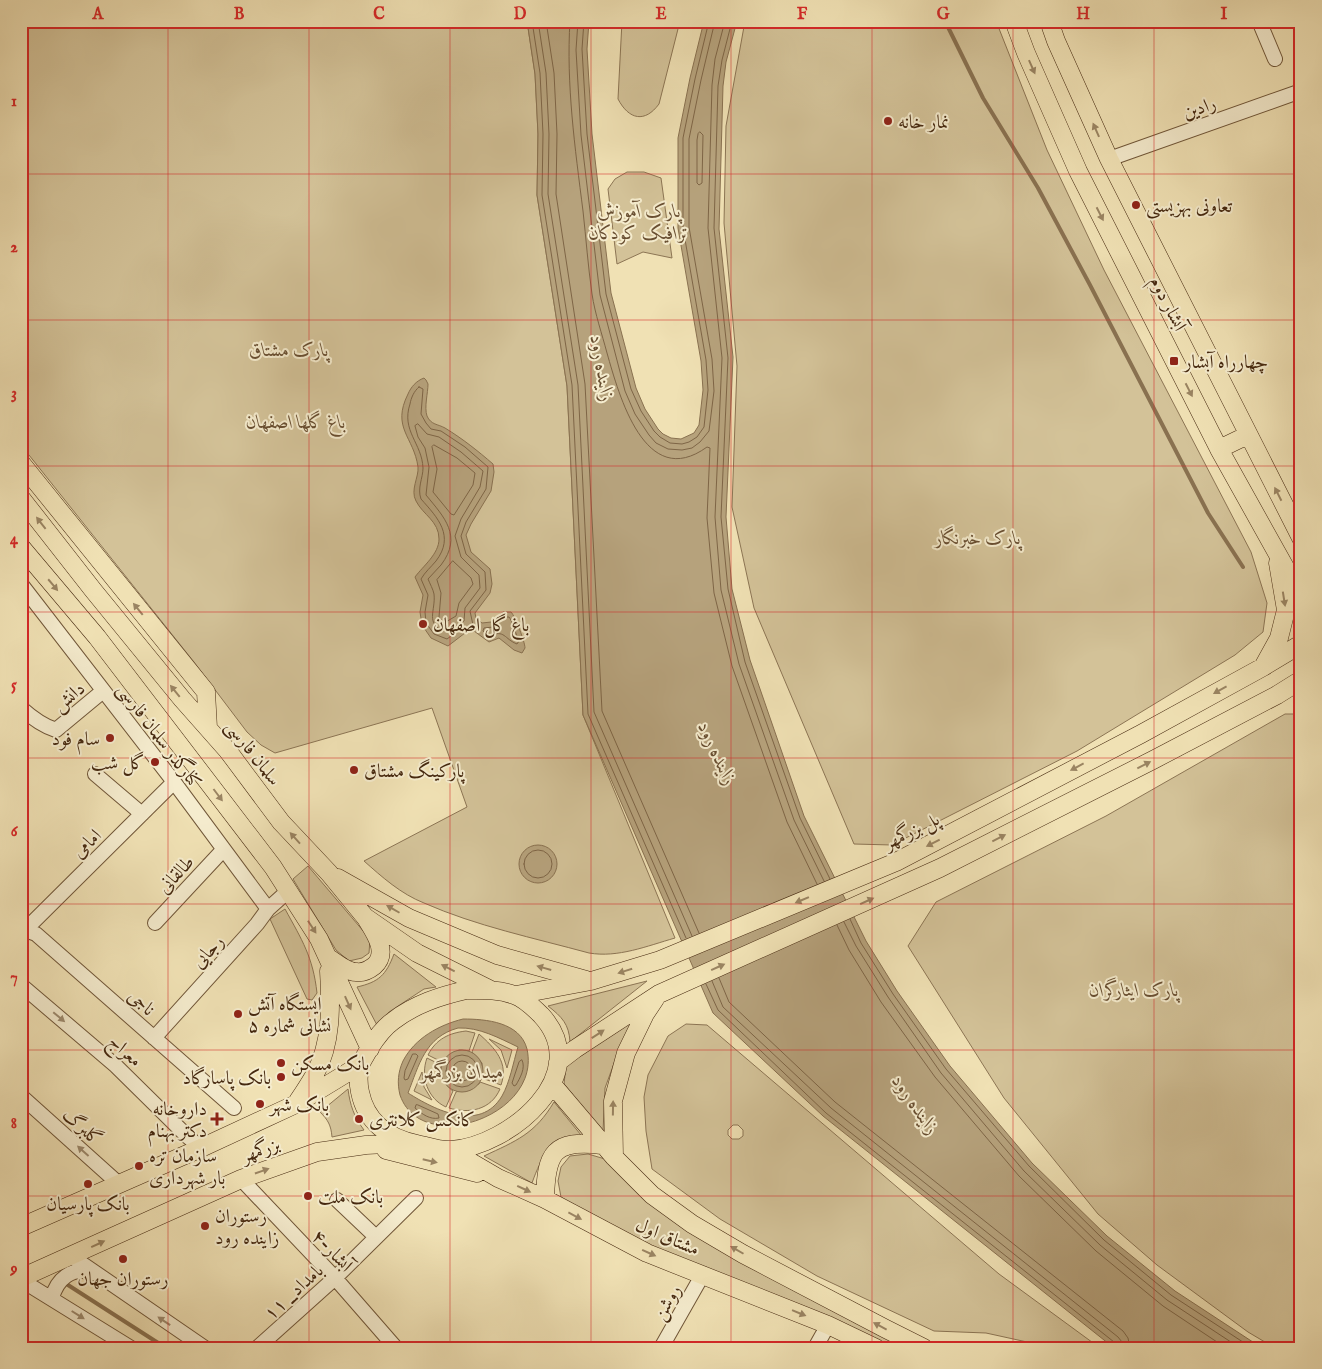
<svg xmlns="http://www.w3.org/2000/svg" width="1322" height="1369" viewBox="0 0 1322 1369" font-family="'IM FELL English',Amiri,serif">
<style>
.green{fill:#d3c298;stroke:#8c7554;fill-rule:evenodd}
.water{fill:#b6a27c;stroke:#897150;fill-rule:evenodd}
.lines{fill:none;stroke-linecap:round;stroke-linejoin:round}
.shore{stroke:#7e6546;stroke-width:1}
.stream{stroke:#897150;stroke-width:4}
.minor-casing{stroke:#705638;stroke-width:16}
.major-casing{stroke:#45280f;stroke-width:19}
.minor{stroke:#f5ecce;stroke-width:14}
.major{stroke:#f0e1b4;stroke-width:18}
.oneway{fill:#9a8462}
.oneway2{fill:#9d8a6e}
.grid{fill:none;stroke:#d62828;stroke-width:1;stroke-opacity:0.55}
.poi-dot{fill:#8f2418;stroke:#f5ecce;stroke-width:2}
.labels{text-anchor:middle;stroke-width:4;stroke-linejoin:round;paint-order:stroke}
.street-label{font-size:19px;fill:#45280f;stroke:#f5ecce}
.poi-label{font-size:19px;fill:#45280f;stroke:#f5ecce;text-anchor:start}
.park-label{font-size:19px;font-style:italic;fill:#684e31;stroke:#f5ecce}
.water-label{font-size:20px;font-style:italic;fill:#674d30;stroke:#f5ecce}
.neatline{fill:none;stroke:#d62828;stroke-width:2}
.grid-label{font-size:16px;text-anchor:middle;font-weight:bold;fill:#d62828}
</style>
<rect width="100%" height="100%" fill="#f0e1b4"/>
<filter id="stains"><feTurbulence type="fractalNoise" baseFrequency=".004" numOctaves="4"/><feColorMatrix values="0 0 0 0 .2 0 0 0 0 .09 0 0 0 0 .02 0 0 0 .5 -.17"/></filter>
<radialGradient id="worn" r=".72"><stop offset=".6" stop-color="#630" stop-opacity="0"/><stop offset="1" stop-color="#630" stop-opacity=".3"/></radialGradient>
<path class="green" d="M21,21H527L535,74L538,134L537,195L567,386L583,715L675,938C647,946 618,958 589,953C534,938 476,926 424,903C401,894 382,877 364,861L467,807L432,708L275,753L261,745L247,732L194,662L21,445Z
M622,21H680L659,104C645,123 629,120 618,99Z
M745,21H996L1047,150L1104,270L1251,552L1267,603L1263,632L1235,655L1077,751L892,845L854,844L754,608L732,507L737,366L724,223L726,126Z
M627,172H644L661,178L672,258L643,252L617,264L608,189L615,179Z
M1285,714H1301V1348H1275L1248,1332L1157,1265L1098,1214L1004,1098L908,946L936,902L1106,816Z
M308,866L370,939L369,953L362,958L349,961L336,950L293,879Z
M285,909C302,940 313,957 317,993L312,1000L307,999L270,919Z
M394,954L436,987L424,989L389,1012L378,1027L357,987C379,982 386,975 394,954Z
M647,981L570,1042C569,1024 562,1017 548,1006Z
M633,1020L620,1047L605,1088L603,1132L564,1084L566,1066Z
M686,1024L707,1025L999,1274L1100,1348H1038L1027,1342L986,1333L934,1331L817,1276L720,1219L652,1169L646,1131L644,1097L648,1075L668,1036ZM733,1125H738L743,1130V1136L739,1139H732L728,1135V1130Z
M466,1031L475,1033L469,1051L459,1050L442,1062L428,1055C436,1039 449,1033 466,1031Z
M479,1034C495,1048 509,1063 501,1085L482,1078V1063L472,1052Z
M489,1039L512,1050L507,1068L501,1050Z
M427,1058L441,1065C439,1073 445,1086 453,1091L446,1107C428,1099 420,1077 427,1058Z
M422,1072L424,1087L432,1100L414,1091Z
M480,1082L500,1089C491,1110 469,1114 449,1108L456,1092L479,1084Z
M348,1089C350,1105 354,1117 364,1130L332,1137C331,1125 328,1120 320,1112Z
M554,1102L581,1135C550,1142 542,1155 532,1183L484,1156C516,1141 535,1134 554,1102Z
M588,1154L605,1159L637,1192L913,1348H884L673,1256L572,1206L561,1197L558,1181L561,1167L570,1156Z"/>
<path class="water" d="M527,21H589L587,49L592,134L611,293L636,388L645,409L658,429L663,434L671,438L681,439L694,433L699,425L703,390L701,361L678,228V138L690,78L704,21H737L726,62L723,86L719,229L733,357L726,517L732,589L750,660L804,816L866,941L897,991L950,1066L1032,1163L1107,1236L1175,1291L1262,1348H1114L823,1116L713,1013L583,715L567,386L537,195L538,134L535,74Z
M424,378L426,380L428,384C428,393 424,407 427,416C431,425 438,424 445,428C463,439 478,451 493,464L494,472L491,491L471,524L466,535L471,552L490,569L492,584L490,593L475,613L476,618L482,623L491,622L503,612H511C515,616 525,642 525,648L522,653L514,650L499,638L489,642L474,631L465,633L448,646L431,638L422,625L420,612L423,595L415,577C423,566 439,554 439,539C439,521 423,515 416,501C410,490 419,477 418,467C414,437 391,428 408,394C411,387 416,381 424,378Z
M519 864a19 19 0 1 1 38 0a19 19 0 1 1-38 0Z
M463,1019C486,1019 520,1022 527,1049C542,1116 421,1157 400,1095C397,1083 398,1072 403,1061C415,1038 439,1025 463,1019ZM458,1028C479,1027 499,1038 518,1047C513,1063 510,1082 502,1096C480,1133 435,1110 408,1093C419,1065 425,1037 458,1028Z
M441 1071a21 21 0 1 1 42 0a21 21 0 1 1-42 0Z"/>
<g class="lines">
<path class="shore" d="M532,21L540,73L543,134L542,195L572,385L588,714L686,938
M538,21L546,73L549,134L548,194L578,385L594,712L692,936
M546,21L554,73L557,134L556,194L585,384L602,711L699,933
M570,21C566,84 575,148 583,211C586,238 588,266 592,294C595,314 602,334 607,353C619,395 645,492 707,447L710,448L707,518L714,593L732,666L787,822L817,884
M578,21L576,50L581,135L600,295L625,391L635,414L649,435L656,443L668,449L682,450L692,448L700,442L709,431L714,391L712,359L689,227V139L701,80L715,21
M584,21L582,49L587,134L606,294L631,389L641,411L654,431L660,437L670,443L682,444L689,442L697,437L704,427L708,390L706,360L683,228V138L695,79L709,21
M725,21L715,59L712,85L708,228L722,358L715,517L721,590L739,664L794,820L824,881
M732,21L722,60L718,86L714,228L728,358L721,517L728,589L745,662L800,818L830,879
M700,132L703,135L702,183L699,185L697,183V140L698,134Z
M419,387L423,389L421,414L426,423L431,429L441,431L465,447L488,467L486,489L466,522L461,536L466,554L485,572L486,590L470,611L473,625L462,628L447,639L434,634L426,623L425,612L428,595L421,579C425,572 431,567 436,561C455,536 438,518 421,499C417,488 423,478 423,468C422,443 401,431 410,404C411,398 414,391 419,387Z
M418,424L427,434L439,437L461,452L483,471L480,487L461,519L455,536L461,557L479,575L480,588L465,608L464,621L446,632C424,624 436,611 434,594C433,589 430,584 428,579C432,574 437,570 441,565C463,536 444,517 426,495L429,467L425,448L418,437L415,426Z
M434,445L457,458L475,473L473,485L454,515L451,514L433,492L437,469L432,447Z
M453,561L471,578L473,584L459,603L456,616L444,623L439,617L441,593L437,580Z
M506,617H509C512,620 516,635 519,641L517,644C504,639 505,629 489,636L483,631L484,628L493,627Z
M524 864a14 14 0 1 1 28 0a14 14 0 1 1-28 0Z
M850,919L861,943L893,994L946,1069L1029,1166L1104,1240L1171,1295L1252,1348
M844,922L856,946L888,997L941,1073L1024,1171L1100,1245L1167,1300L1240,1348
M837,925L849,950L881,1002L935,1077L1019,1176L1096,1251L1163,1306L1226,1348
M719,978L729,1002L835,1102L1123,1331L1128,1338L1130,1348
M712,981L723,1007L831,1108L1118,1337L1122,1342L1123,1348
M706,984L718,1010L826,1113L1114,1342L1116,1348
M413,1054H416L418,1056L408,1079L405,1080L404,1078L405,1071Z
M446 1071a16 16 0 1 1 32 0a16 16 0 1 1-32 0Z
M522,1060C526,1068 520,1078 516,1085L514,1086L512,1083L519,1062Z
M452 1071a10 10 0 1 1 20 0a10 10 0 1 1-20 0Z
M418,1105L438,1114L439,1118C430,1120 422,1114 415,1108L416,1105Z"/>
<path class="stream" d="M945,21L983,98L1038,188L1090,285L1208,513L1243,567
M68,1285L166,1348"/>
<defs>
<path id="minor" d="M1259,21L1275,59
M1109,159L1301,91
M21,584L174,782L268,909
M21,708C31,717 43,726 56,730L103,691
M95,774L142,814
M155,923L223,850
M25,930L174,782
M21,931L25,930L36,934L234,1108
M21,985L116,1066L188,1137L201,1148
M154,1038L257,924L268,909L288,891
M21,1096L119,1184
M241,1179L335,1278L396,1348
M337,1200L376,1237
M71,1256L205,1348
M21,1280L131,1348
M52,1298C57,1279 72,1266 93,1273
M257,1348L335,1278L416,1198
M661,1348L703,1274
M815,1348L828,1325"/>
<path id="major" d="M1014,21L1026,53L1078,171L1219,449L1301,596
M1049,21L1056,41L1109,159L1301,538
M1219,449L1248,435
M21,463L206,692L208,728
M21,498L93,590L182,699L228,751L281,822L329,873L365,917L417,953L491,990
M21,547L97,637L273,867L319,939L370,1049
M1263,667L1279,638L1286,610L1278,563
M338,878L409,918L497,955L586,980
M329,958C336,963 348,972 356,972C363,973 369,970 374,966C389,953 375,933 367,920
M466,990C482,990 498,989 514,995C523,998 534,1008 541,1015C596,1074 510,1146 451,1150C440,1151 427,1146 417,1144C388,1138 366,1122 360,1092C358,1083 358,1075 360,1066C362,1060 366,1055 369,1049C376,1038 383,1028 393,1021C415,1004 440,996 466,990Z
M516,995L591,981L660,960L896,862L1141,734L1263,667L1301,644
M558,1062L575,1049L659,994L940,868L1153,760L1277,695L1301,680
M552,1084L614,1157L652,1195L692,1224L743,1254L886,1329L924,1348
M298,1101C304,1092 310,1083 315,1074C332,1043 331,1005 329,971
M386,1150L477,1173
M450,1150L498,1178L545,1199L647,1253L828,1325L876,1348
M614,1157L613,1101L626,1053L645,1014L655,999
M545,1199C546,1153 553,1139 602,1145
M21,1227L201,1148L296,1104L360,1065
M21,1278L241,1179L317,1152L366,1145L407,1143"/>
</defs>
<use href="#minor" class="minor-casing"/>
<use href="#major" class="major-casing"/>
<use href="#minor" class="minor"/>
<use href="#major" class="major"/>
</g>
<defs><path id="oneway-solid" d="M-6-.8H1V-3.2L6.5 0L1 3.2V.8H-6Z" transform="scale(1.25)"/></defs>
<g class="oneway">
<use href="#oneway-solid" transform="translate(1032 67) rotate(66)"/>
<use href="#oneway-solid" transform="translate(1096 130) rotate(-114)"/>
<use href="#oneway-solid" transform="translate(1100 214) rotate(63)"/>
<use href="#oneway-solid" transform="translate(1189 390) rotate(63)"/>
<use href="#oneway-solid" transform="translate(1278 494) rotate(-117)"/>
<use href="#oneway-solid" transform="translate(41 523) rotate(-128)"/>
<use href="#oneway-solid" transform="translate(53 585) rotate(50)"/>
<use href="#oneway-solid" transform="translate(1284 599) rotate(81)"/>
<use href="#oneway-solid" transform="translate(138 609) rotate(-129)"/>
<use href="#oneway-solid" transform="translate(1220 690) rotate(151)"/>
<use href="#oneway-solid" transform="translate(175 691) rotate(-129)"/>
<use href="#oneway-solid" transform="translate(1144 765) rotate(-27)"/>
<use href="#oneway-solid" transform="translate(1077 767) rotate(152)"/>
<use href="#oneway-solid" transform="translate(218 795) rotate(53)"/>
<use href="#oneway-solid" transform="translate(295 838) rotate(-132)"/>
<use href="#oneway-solid" transform="translate(999 838) rotate(-27)"/>
<use href="#oneway-solid" transform="translate(933 843) rotate(153)"/>
<use href="#oneway-solid" transform="translate(802 900) rotate(157)"/>
<use href="#oneway-solid" transform="translate(867 901) rotate(-24)"/>
<use href="#oneway-solid" transform="translate(393 909) rotate(-150)"/>
<use href="#oneway-solid" transform="translate(312 927) rotate(57)"/>
<use href="#oneway-solid" transform="translate(718 967) rotate(-24)"/>
<use href="#oneway-solid" transform="translate(448 968) rotate(-153)"/>
<use href="#oneway-solid" transform="translate(544 968) rotate(-164)"/>
<use href="#oneway-solid" transform="translate(625 971) rotate(163)"/>
<use href="#oneway-solid" transform="translate(348 1003) rotate(66)"/>
<use href="#oneway-solid" transform="translate(598 1034) rotate(-33)"/>
<use href="#oneway-solid" transform="translate(613 1108) rotate(-89)"/>
<use href="#oneway-solid" transform="translate(430 1161) rotate(13)"/>
<use href="#oneway-solid" transform="translate(262 1171) rotate(-19)"/>
<use href="#oneway-solid" transform="translate(524 1189) rotate(25)"/>
<use href="#oneway-solid" transform="translate(575 1216) rotate(28)"/>
<use href="#oneway-solid" transform="translate(98 1244) rotate(-25)"/>
<use href="#oneway-solid" transform="translate(737 1250) rotate(-150)"/>
<use href="#oneway-solid" transform="translate(649 1253) rotate(24)"/>
<use href="#oneway-solid" transform="translate(799 1313) rotate(22)"/>
<use href="#oneway-solid" transform="translate(880 1326) rotate(-152)"/>
</g>
<g class="oneway2">
<use href="#oneway-solid" transform="translate(59 1017) rotate(40)"/>
<use href="#oneway-solid" transform="translate(83 1151) rotate(-138)"/>
<use href="#oneway-solid" transform="translate(78 1315) rotate(32)"/>
<use href="#oneway-solid" transform="translate(164 1321) rotate(-146)"/>
</g>
<path class="grid" d="M168,21V1348M309,21V1348M450,21V1348M591,21V1348M731,21V1348M872,21V1348M1013,21V1348M1154,21V1348M21,174H1301M21,320H1301M21,466H1301M21,612H1301M21,758H1301M21,904H1301M21,1050H1301M21,1196H1301"/>
<g class="poi-dot">
<circle cx="888" cy="121" r="5"/>
<circle cx="1136" cy="205" r="5"/>
<rect x="1169" y="356" width="10" height="10" rx="2.5"/>
<circle cx="423" cy="624" r="5"/>
<circle cx="110" cy="738" r="5"/>
<circle cx="155" cy="762" r="5"/>
<circle cx="354" cy="770" r="5"/>
<circle cx="238" cy="1014" r="5"/>
<circle cx="281" cy="1063" r="5"/>
<circle cx="281" cy="1077" r="5"/>
<circle cx="260" cy="1104" r="5"/>
<path d="M214.5 1111.5h5v5h5v5h-5v5h-5v-5h-5v-5h5z"/>
<circle cx="359" cy="1119" r="5"/>
<circle cx="139" cy="1166" r="5"/>
<circle cx="88" cy="1184" r="5"/>
<circle cx="308" cy="1196" r="5"/>
<circle cx="205" cy="1226" r="5"/>
<circle cx="123" cy="1259" r="5"/>
</g>
<g class="labels">
<g class="street-label">
<text transform="translate(1199 107) rotate(-19)" y="7">رادین</text>
<text transform="translate(1169 303) rotate(63)" y="7">آبشار دوم</text>
<text transform="translate(68 696) rotate(-39)" y="7">دانش</text>
<text transform="translate(160 735) rotate(53)" y="7">کنارگذر سلمان فارسی</text>
<text transform="translate(254 752) rotate(52)" y="7">سلمان فارسی</text>
<text transform="translate(911 830) rotate(-26)" y="7">پل بزرگمهر</text>
<text transform="translate(86 843) rotate(-45)" y="7">امامی</text>
<text transform="translate(175 874) rotate(-47)" y="7">طالقانی</text>
<text transform="translate(207 951) rotate(-48)" y="7">رجایی</text>
<text transform="translate(142 1002) rotate(41)" y="7">ناجی</text>
<text transform="translate(126 1050) rotate(42)" y="7">معراج</text>
<text transform="translate(83 1126) rotate(42)" y="7">گلبرگ</text>
<text transform="translate(260 1149) rotate(-20)" y="7">بزرگمهر</text>
<text transform="translate(668 1236) rotate(23)" y="7">مشتاق اول</text>
<text transform="translate(333 1250) rotate(47)" y="7">۴-آبشار</text>
<text transform="translate(293 1291) rotate(-42)" y="7">۱۱ _بامداد</text>
<text transform="translate(666 1302) rotate(-60)" y="7">روشن</text>
</g>
<g class="poi-label">
<text x="898" y="128">نمار خانه</text>
<text x="1146" y="212">تعاونی بهزیستی</text>
<text x="1184" y="368">چهارراه آبشار</text>
<text x="433" y="631">باغ گل اصفهان</text>
<text x="100" y="745" text-anchor="end">سام فود</text>
<text x="145" y="769" text-anchor="end">گل شب</text>
<text x="364" y="777">پارکینگ مشتاق</text>
<text x="248" y="1010">ایستگاه آتش<tspan x="248" dy="22">نشانی شماره ۵</tspan></text>
<text x="291" y="1070">بانک مسکن</text>
<text x="271" y="1084" text-anchor="end">بانک پاسارگاد</text>
<text x="270" y="1111">بانک شهر</text>
<text x="207" y="1115" text-anchor="end">داروخانه<tspan x="207" dy="22">دکتر بهنام</tspan></text>
<text x="369" y="1126">کانکس کلانتری</text>
<text x="149" y="1162">سازمان تره<tspan x="149" dy="22">بار شهرداری</tspan></text>
<text x="318" y="1203">بانک ملت</text>
<text x="88" y="1210" text-anchor="middle">بانک پارسیان</text>
<text x="215" y="1222">رستوران<tspan x="215" dy="22">زاینده رود</tspan></text>
<text x="123" y="1285" text-anchor="middle">رستوران جهان</text>
</g>
<g class="park-label">
<text x="639" y="217">پارک آموزش<tspan x="639" dy="22">ترافیک کودکان</tspan></text>
<text x="289" y="356">پارک مشتاق</text>
<text x="296" y="428">باغ گلها اصفهان</text>
<text x="978" y="544">پارک خبرنگار</text>
<text x="1134" y="996">پارک ایثارگران</text>
</g>
<g class="water-label">
<text transform="translate(603 368) rotate(80)" y="7">زاینده رود</text>
<text transform="translate(718 753) rotate(65)" y="7">زاینده رود</text>
<text x="462" y="1078">میدان بزرگمهر</text>
<text transform="translate(916 1104) rotate(55)" y="7">زاینده رود</text>
</g>
</g>
<rect width="1322" height="1369" fill="none" stroke="#f0e1b4" stroke-width="55"/>
<rect x="28" y="28" width="1266" height="1314" class="neatline"/>
<g class="grid-label">
<text x="98" y="19">A</text>
<text x="239" y="19">B</text>
<text x="379" y="19">C</text>
<text x="520" y="19">D</text>
<text x="661" y="19">E</text>
<text x="802" y="19">F</text>
<text x="943" y="19">G</text>
<text x="1083" y="19">H</text>
<text x="1224" y="19">I</text>
<text x="14" y="106">1</text>
<text x="14" y="252">2</text>
<text x="14" y="398">3</text>
<text x="14" y="544">4</text>
<text x="14" y="690">5</text>
<text x="14" y="836">6</text>
<text x="14" y="982">7</text>
<text x="14" y="1128">8</text>
<text x="14" y="1274">9</text>
</g>
<rect width="100%" height="100%" filter="url(#stains)"/>
<rect width="100%" height="100%" fill="url(#worn)"/>
</svg>
